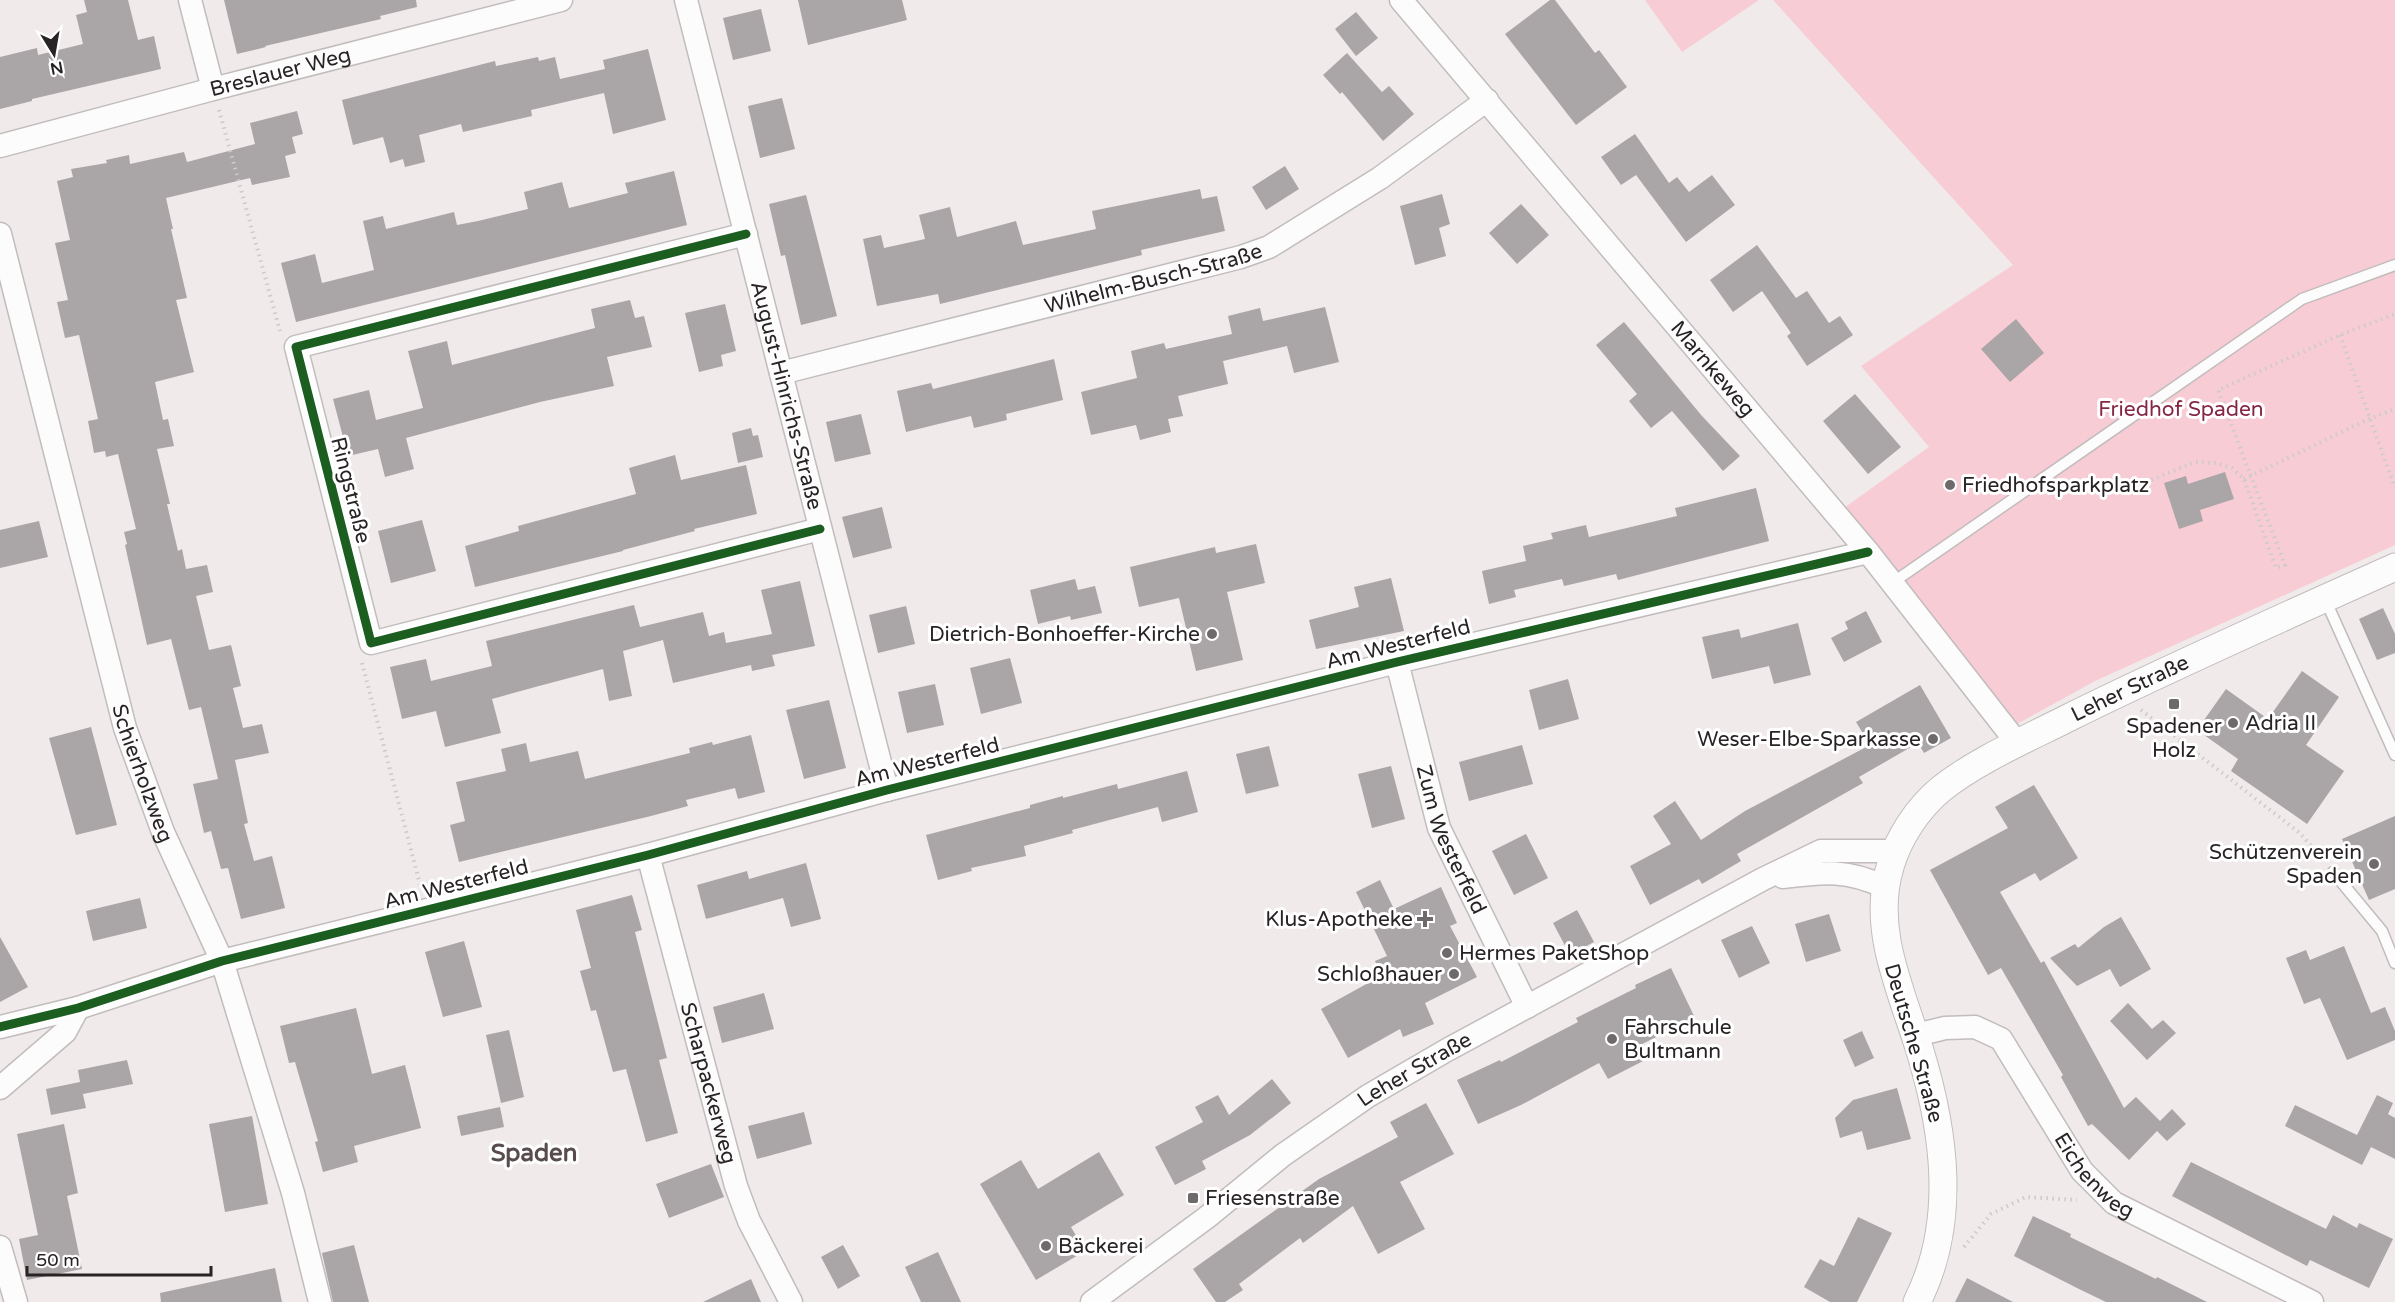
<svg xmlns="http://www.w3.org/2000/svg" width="2395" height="1302" viewBox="0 0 2395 1302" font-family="'Varela Round',sans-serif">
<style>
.green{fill:#f7ccd5}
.building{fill:#aaa5a6}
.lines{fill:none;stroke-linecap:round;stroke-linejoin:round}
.service-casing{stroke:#c2bcbd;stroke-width:13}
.minor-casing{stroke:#c2bcbd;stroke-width:25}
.tertiary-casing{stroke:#c2bcbd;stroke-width:29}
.path{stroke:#cccacb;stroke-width:4;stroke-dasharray:1.5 4.5;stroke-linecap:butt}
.service{stroke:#fdfcfc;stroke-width:10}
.minor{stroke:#fdfcfc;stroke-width:22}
.tertiary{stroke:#fdfcfc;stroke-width:27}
.cycleway-casing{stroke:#fff;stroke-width:13}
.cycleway{stroke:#1b5e20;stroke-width:9}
.poi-dot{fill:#6e696a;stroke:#fff;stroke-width:2}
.labels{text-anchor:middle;stroke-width:6;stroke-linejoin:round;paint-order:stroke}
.street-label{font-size:21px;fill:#282324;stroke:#fff}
.park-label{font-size:21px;fill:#842745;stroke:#fff}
.poi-label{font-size:21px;fill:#282324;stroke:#fff;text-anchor:start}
.quarter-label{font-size:24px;font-weight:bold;fill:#584c4e;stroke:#fff}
</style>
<rect width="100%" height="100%" fill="#f0eaeb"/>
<path class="green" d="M1645,0H1759L1682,52Z
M1773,0H2395V545L2095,681L2017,724L1844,508L1929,447L1861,366L2013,265Z"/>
<path class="building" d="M84,0H128L138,40L154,36L161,69L32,99V101L0,109V57L37,48L38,55L83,44L76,15L87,12Z
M224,0H416L417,7L380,16L381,19L265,46L266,47L237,54Z
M798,0H902L907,20L808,45Z
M1550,0H1555L1595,53L1599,50L1627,87L1576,125L1505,34Z
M761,9L771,51L733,60L723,18Z
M1356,12L1378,38L1356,56L1335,29Z
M648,49L666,120L613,134L604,93L531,110L532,116L463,132L461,124L419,135L425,162L405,167L403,159L390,163L383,137L353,145L342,100L495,61L496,66L538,57L539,61L555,57L560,79L605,69L603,60Z
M1347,53L1382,92L1389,86L1414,114L1383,141L1342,92L1340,94L1323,75Z
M782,98L795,149L760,158L748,106Z
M297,111L303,134L292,137L296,153L285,156L290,177L252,185L250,178L166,198L173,229H171L187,298L176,300L194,372L155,382L163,420L168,419L174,446L157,449L170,504H167L178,551L182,549L186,569L207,565L213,592L196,596L209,650L231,645L241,686L233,688L243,728L262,724L269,753L235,760L248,823L244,824L254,861L272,856L285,908L241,919L228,868L221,869L211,831L204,833L193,784L218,779L201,707L189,710L171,639L147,645L125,545L127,544L124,532L136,529L118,454L106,457L105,451L94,453L88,421L98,419L79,335L65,338L57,302L68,300L55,243L70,240L57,181L73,177L71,169L107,163L106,160L129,155L130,164L184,152L187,162L255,144L250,123Z
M1635,134L1669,183L1677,177L1689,192L1712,175L1735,205L1686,242L1636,175L1621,185L1601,157Z
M1285,166L1299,189L1266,210L1252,187Z
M674,171L687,225L296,322L281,263L315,254L322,283L374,270L363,221L383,216L386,229L454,212L457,225L478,221L528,209L524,192L562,182L569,208L628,193L625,183Z
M1200,189L1202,199L1217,196L1225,231L1141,250L1142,255L940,304L938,294L877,306L863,239L881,235L884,248L925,239L919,215L950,207L957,237L1016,221L1023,245L1096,229L1092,211Z
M1442,194L1450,224L1439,228L1446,256L1415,265L1400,206Z
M806,195L837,316L801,325L785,255L781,256L769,204Z
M1521,204L1549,235L1517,264L1489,233Z
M1757,245L1796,298L1807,291L1829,323L1840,316L1853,335L1807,366L1787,336L1791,333L1762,291L1733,312L1710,280Z
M630,300L635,318L644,316L652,347L607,357L614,386L540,402L406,438L414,469L385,477L378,449L348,456L333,399L369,390L376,420L423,408L408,351L447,341L452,365L595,328L591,309Z
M725,304L736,351L721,355L723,366L699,372L685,313Z
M1325,307L1339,362L1294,373L1287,346L1223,361L1228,384L1178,396L1183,416L1168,419L1171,432L1140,440L1136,425L1091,435L1081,392L1137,378L1131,351L1164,343L1166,349L1232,334L1228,316L1260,308L1263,321Z
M2016,319L2044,353L2010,382L1981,349Z
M1624,322L1702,416L1740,456L1723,471L1672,411L1651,428L1629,401L1637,394L1596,345Z
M1054,359L1063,400L1006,414L1007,420L974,428L971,416L906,432L897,391L931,383L933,389Z
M1855,394L1901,447L1868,474L1823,421Z
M861,414L871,454L835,462L826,422Z
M751,428L753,436L758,435L763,457L738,463L732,433Z
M675,455L681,480L746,465L757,514L694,529L695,531L623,550V551L475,587L465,546L519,531L518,526L636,494L629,468Z
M2225,472L2234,499L2200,510L2203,521L2179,529L2164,483L2186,476L2188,484Z
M1756,488L1769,541L1618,580L1616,574L1564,586L1562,579L1514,590L1516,597L1489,604L1482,571L1526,561L1523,546L1553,539L1551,533L1586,525L1589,537L1677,516L1675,508Z
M882,507L892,548L853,558L842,517Z
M422,520L436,571L391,583L378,531Z
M39,521L48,557L0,568V530Z
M1256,544L1265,583L1227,592L1243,660L1196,671L1179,598L1139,607L1130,567L1215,547L1216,553Z
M1391,578L1404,631L1316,649L1309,620L1359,607L1354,587Z
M1075,579L1078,590L1095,586L1102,613L1071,620L1070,616L1038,624L1030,590Z
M800,581L815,646L772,655L775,666L752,671L751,665L673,683L663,640L623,651L632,696L609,701L603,669L539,686L492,699L501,733L445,747L436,711L402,719L390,667L426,659L431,681L492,666L486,641L634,605L640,627L703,612L709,636L724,632L726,643L772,634L761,590Z
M906,606L915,644L878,653L869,615Z
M2383,608L2395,634V653L2377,660L2359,619Z
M1866,611L1882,642L1844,662L1831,638L1848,629L1845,622Z
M1798,623L1811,675L1774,684L1769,666L1712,679L1702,637L1739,629L1741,638Z
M1010,658L1022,703L981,714L970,668Z
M2302,671L2339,697L2306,745L2344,771L2307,824L2231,771L2238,759L2197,730L2226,689L2268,719Z
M1568,679L1579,719L1539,730L1529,690Z
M935,684L944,725L907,733L898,692Z
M1920,685L1951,738L1924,753L1918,743L1859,777L1863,783L1737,854L1741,861L1702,884L1699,879L1650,905L1630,866L1671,844L1653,816L1675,801L1701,840L1745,811L1870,745L1856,722Z
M829,700L846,768L804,779L786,710Z
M91,727L117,825L76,835L49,738Z
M751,735L765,792L738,799L735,788L686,800L688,806L651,816L459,862L450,825L465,821L456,782L506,771L501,749L526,743L530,762L578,751L585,779L690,753L689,748L712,742L713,745Z
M1522,745L1533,784L1469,801L1459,762Z
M1269,746L1279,786L1246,794L1236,754Z
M1391,766L1405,819L1372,828L1358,774Z
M1187,771L1198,812L1162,822L1158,807L1072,830L1073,833L1024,846L1026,856L971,868L972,871L938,880L926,835L1030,808V805L1063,796V798L1117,784L1118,789Z
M2034,785L2078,858L2040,881L2035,873L2000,892L2041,963L2044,961L2124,1108L2136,1097L2160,1121L2172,1109L2186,1124L2167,1141L2157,1131L2129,1160L2092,1124L2088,1126L2061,1077L2063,1075L2001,968L1988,975L1930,870L2008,828L1995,807Z
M2395,816V889L2369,900L2342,839Z
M1526,834L1548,878L1514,895L1492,851Z
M806,863L821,919L791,927L783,898L706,919L697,885L747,871L749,879Z
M1380,880L1394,909L1441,887L1457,923L1450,926L1477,977L1425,1003L1434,1024L1403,1037L1400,1029L1348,1058L1321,1009L1381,976L1375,961L1387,956L1356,892Z
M632,895L642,930L635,932L667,1058L659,1060L678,1133L646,1142L626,1069L613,1072L596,1010L591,1011L580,971L591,968L576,910Z
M140,898L147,928L93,941L86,911Z
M1577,910L1594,942L1570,955L1553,923Z
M1829,914L1841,951L1806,962L1795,924Z
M2121,917L2151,969L2120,987L2110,969L2077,986L2050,958L2075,944L2078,948L2104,927Z
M1752,926L1770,963L1739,978L1721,940Z
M0,937L28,987L0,1002Z
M464,941L482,1007L443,1017L425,952Z
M2344,946L2371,1013L2385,1007L2395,1031V1040L2347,1060L2320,998L2304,1004L2286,958L2306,950L2310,960Z
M1671,968L1695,1018L1640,1045L1647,1059L1608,1079L1599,1063L1521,1105L1478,1124L1457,1080L1500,1060L1501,1062L1578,1022L1576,1018L1636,988L1635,985Z
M764,993L774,1029L722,1043L713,1007Z
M2128,1003L2152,1029L2163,1020L2176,1033L2147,1060L2110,1021Z
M356,1008L372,1074L405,1065L421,1128L354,1146L358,1162L323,1172L315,1142L318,1141L295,1062L289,1063L280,1026Z
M509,1030L524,1097L501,1103L486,1035Z
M1862,1031L1874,1058L1855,1067L1843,1040Z
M127,1060L133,1084L83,1094L82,1090L86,1108L51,1115L46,1089L80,1082L78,1070Z
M1272,1079L1291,1103L1250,1135L1202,1161L1206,1169L1175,1185L1155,1147L1203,1122L1195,1107L1218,1095L1229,1115Z
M1897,1088L1911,1139L1867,1150L1862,1131L1840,1138L1835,1118L1853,1100Z
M2377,1095L2393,1103L2388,1114L2395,1118V1159L2371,1147L2362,1165L2285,1126L2295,1105L2357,1135Z
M1426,1103L1454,1154L1400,1182L1425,1229L1378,1254L1353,1206L1303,1243L1300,1238L1239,1284L1243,1290L1225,1302H1216L1193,1269L1319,1179L1398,1137L1390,1122Z
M500,1107L504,1127L461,1136L457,1116Z
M804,1112L812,1144L757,1159L748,1126Z
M252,1116L268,1204L225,1212L209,1124Z
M64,1124L78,1193L67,1196L82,1269L27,1280L19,1239L38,1235L17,1134Z
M1099,1152L1124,1195L1071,1227L1085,1251L1036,1280L980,1184L1021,1160L1038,1189Z
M2191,1162L2326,1229L2333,1215L2357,1228L2359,1223L2393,1239L2369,1288L2310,1260L2307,1266L2172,1196Z
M711,1164L724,1197L669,1218L656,1184Z
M2033,1216L2071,1234L2070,1237L2156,1279L2157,1277L2207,1302H2106L2079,1289L2014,1256Z
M1858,1217L1892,1233L1857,1302H1830L1804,1287L1820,1259L1834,1266Z
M354,1245L369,1302H333L322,1253Z
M843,1245L860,1276L838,1289L821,1257Z
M938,1252L961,1302H921L905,1267Z
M275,1268L282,1302H161L160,1293Z
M1967,1278L2013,1302H1955Z
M751,1279L761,1302H703Z"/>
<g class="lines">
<defs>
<path id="service" d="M1892,583L2302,299L2395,265
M2325,599L2395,755
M2333,872L2382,931L2395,963"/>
<g id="minor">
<path d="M190,0L213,89"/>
<path id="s1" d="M686,0L887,790"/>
<path id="s2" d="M1401,0L1868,552L2018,744"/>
<path id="s3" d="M0,146L213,89L561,0"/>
<path id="s4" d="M0,234L125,728L163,832L222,961L293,1193L320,1302"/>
<path d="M746,234L296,347L371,643L820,529"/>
<path id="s5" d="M781,373L1241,257L1269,247L1380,178L1487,100"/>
<path id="s6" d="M1397,662L1439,828L1527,1007"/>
<path id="s7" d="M648,855L736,1186L749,1221L791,1302"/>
<path d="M1783,877C1824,872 1847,869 1885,887"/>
<path d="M0,1027L78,1008L222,961L648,855L887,790L1397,662L1868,552"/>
<path id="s8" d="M1916,1035L1945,1028L1975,1027L2001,1039L2082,1171L2114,1203L2312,1302"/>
<path d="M0,1088L65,1032L78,1008"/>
<path d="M0,1247L16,1302"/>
<path id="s9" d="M1092,1302L1206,1218L1283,1155L1368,1096L1447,1050L1763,879L1821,851H1895"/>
</g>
<g id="tertiary">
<path id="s10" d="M1917,1302C1957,1223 1945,1133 1920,1051C1902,992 1871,930 1890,867C1898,838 1918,808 1941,789C1977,760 2029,738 2070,717C2177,664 2286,616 2395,567"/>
</g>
</defs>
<use href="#service" class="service-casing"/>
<use href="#minor" class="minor-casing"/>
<use href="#tertiary" class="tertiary-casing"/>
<path class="path" d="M219,110L280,331
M2340,335L2395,488
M2244,479L2369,419L2395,409
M2146,482L2196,462L2215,463L2232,468L2244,479L2276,568L2285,565L2218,390L2340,335L2395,314
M362,663L421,888
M2141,710L2301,834L2322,859
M1964,1247L1991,1214L2026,1197L2077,1200"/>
<use href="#service" class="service"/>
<use href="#minor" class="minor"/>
<use href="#tertiary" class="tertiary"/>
<defs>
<path id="cycleway" d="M746,234L296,347L371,643L820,529
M0,1027L78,1008L222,961L648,855L887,790L1397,662L1868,552"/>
</defs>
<use href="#cycleway" class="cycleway-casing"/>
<use href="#cycleway" class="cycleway"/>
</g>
<g class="poi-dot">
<circle cx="1950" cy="485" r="6"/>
<circle cx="1212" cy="634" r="6"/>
<rect x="2168" y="698" width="12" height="12" rx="3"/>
<circle cx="2233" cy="723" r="6"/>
<circle cx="1933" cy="739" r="6"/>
<circle cx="2374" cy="864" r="6"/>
<path d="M1422 910h6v6h6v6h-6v6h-6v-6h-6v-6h6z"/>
<circle cx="1447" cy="953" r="6"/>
<circle cx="1454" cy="974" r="6"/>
<circle cx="1612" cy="1039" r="6"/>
<rect x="1187" y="1192" width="12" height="12" rx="3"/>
<circle cx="1046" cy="1246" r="6"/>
</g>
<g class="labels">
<g class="street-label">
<text dy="7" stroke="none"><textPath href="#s3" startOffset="290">Breslauer Weg</textPath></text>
<text dy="7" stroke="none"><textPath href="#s5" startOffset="384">Wilhelm-Busch-Straße</textPath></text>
<text dy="7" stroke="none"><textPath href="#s2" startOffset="483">Marnkeweg</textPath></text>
<text dy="7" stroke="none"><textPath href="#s1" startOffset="408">August-Hinrichs-Straße</textPath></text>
<text transform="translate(351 490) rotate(76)" y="7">Ringstraße</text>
<text transform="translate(1398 644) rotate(-14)" y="7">Am Westerfeld</text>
<text dy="7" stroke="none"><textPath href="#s10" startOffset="756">Leher Straße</textPath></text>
<text transform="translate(927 762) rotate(-14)" y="7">Am Westerfeld</text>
<text dy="7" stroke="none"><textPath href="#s4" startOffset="558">Schierholzweg</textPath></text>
<text dy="7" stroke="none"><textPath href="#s6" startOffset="186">Zum Westerfeld</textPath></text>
<text transform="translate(456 884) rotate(-14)" y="7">Am Westerfeld</text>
<text transform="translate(1914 1043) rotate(74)" y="7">Deutsche Straße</text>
<text dy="7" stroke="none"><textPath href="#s9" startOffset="398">Leher Straße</textPath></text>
<text dy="7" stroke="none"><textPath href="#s7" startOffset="236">Scharpackerweg</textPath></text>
<text dy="7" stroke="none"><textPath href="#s8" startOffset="255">Eichenweg</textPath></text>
</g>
<g class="park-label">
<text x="2181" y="416">Friedhof Spaden</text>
</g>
<g class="poi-label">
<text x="1962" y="492">Friedhofsparkplatz</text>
<text x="1200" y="641" text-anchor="end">Dietrich-Bonhoeffer-Kirche</text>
<text x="2245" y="730">Adria II</text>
<text x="2174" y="733" text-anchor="middle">Spadener<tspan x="2174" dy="24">Holz</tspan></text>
<text x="1921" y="746" text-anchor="end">Weser-Elbe-Sparkasse</text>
<text x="2362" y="859" text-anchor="end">Schützenverein<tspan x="2362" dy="24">Spaden</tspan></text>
<text x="1413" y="926" text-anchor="end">Klus-Apotheke</text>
<text x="1459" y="960">Hermes PaketShop</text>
<text x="1442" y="981" text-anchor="end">Schloßhauer</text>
<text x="1624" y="1034">Fahrschule<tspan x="1624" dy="24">Bultmann</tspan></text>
<text x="1205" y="1205">Friesenstraße</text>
<text x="1058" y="1253">Bäckerei</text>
</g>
<g class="quarter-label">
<text x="534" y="1161">Spaden</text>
</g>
</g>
<g transform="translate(54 54) rotate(169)" stroke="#ffffff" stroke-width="4.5" paint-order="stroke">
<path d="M0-4.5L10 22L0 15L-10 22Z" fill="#282324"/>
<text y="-9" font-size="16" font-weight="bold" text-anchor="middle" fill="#282324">N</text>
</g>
<path d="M27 1266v9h184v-9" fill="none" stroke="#282324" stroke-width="3"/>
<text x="36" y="1266" font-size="18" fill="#282324" stroke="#ffffff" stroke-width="4.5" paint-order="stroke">50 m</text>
</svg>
